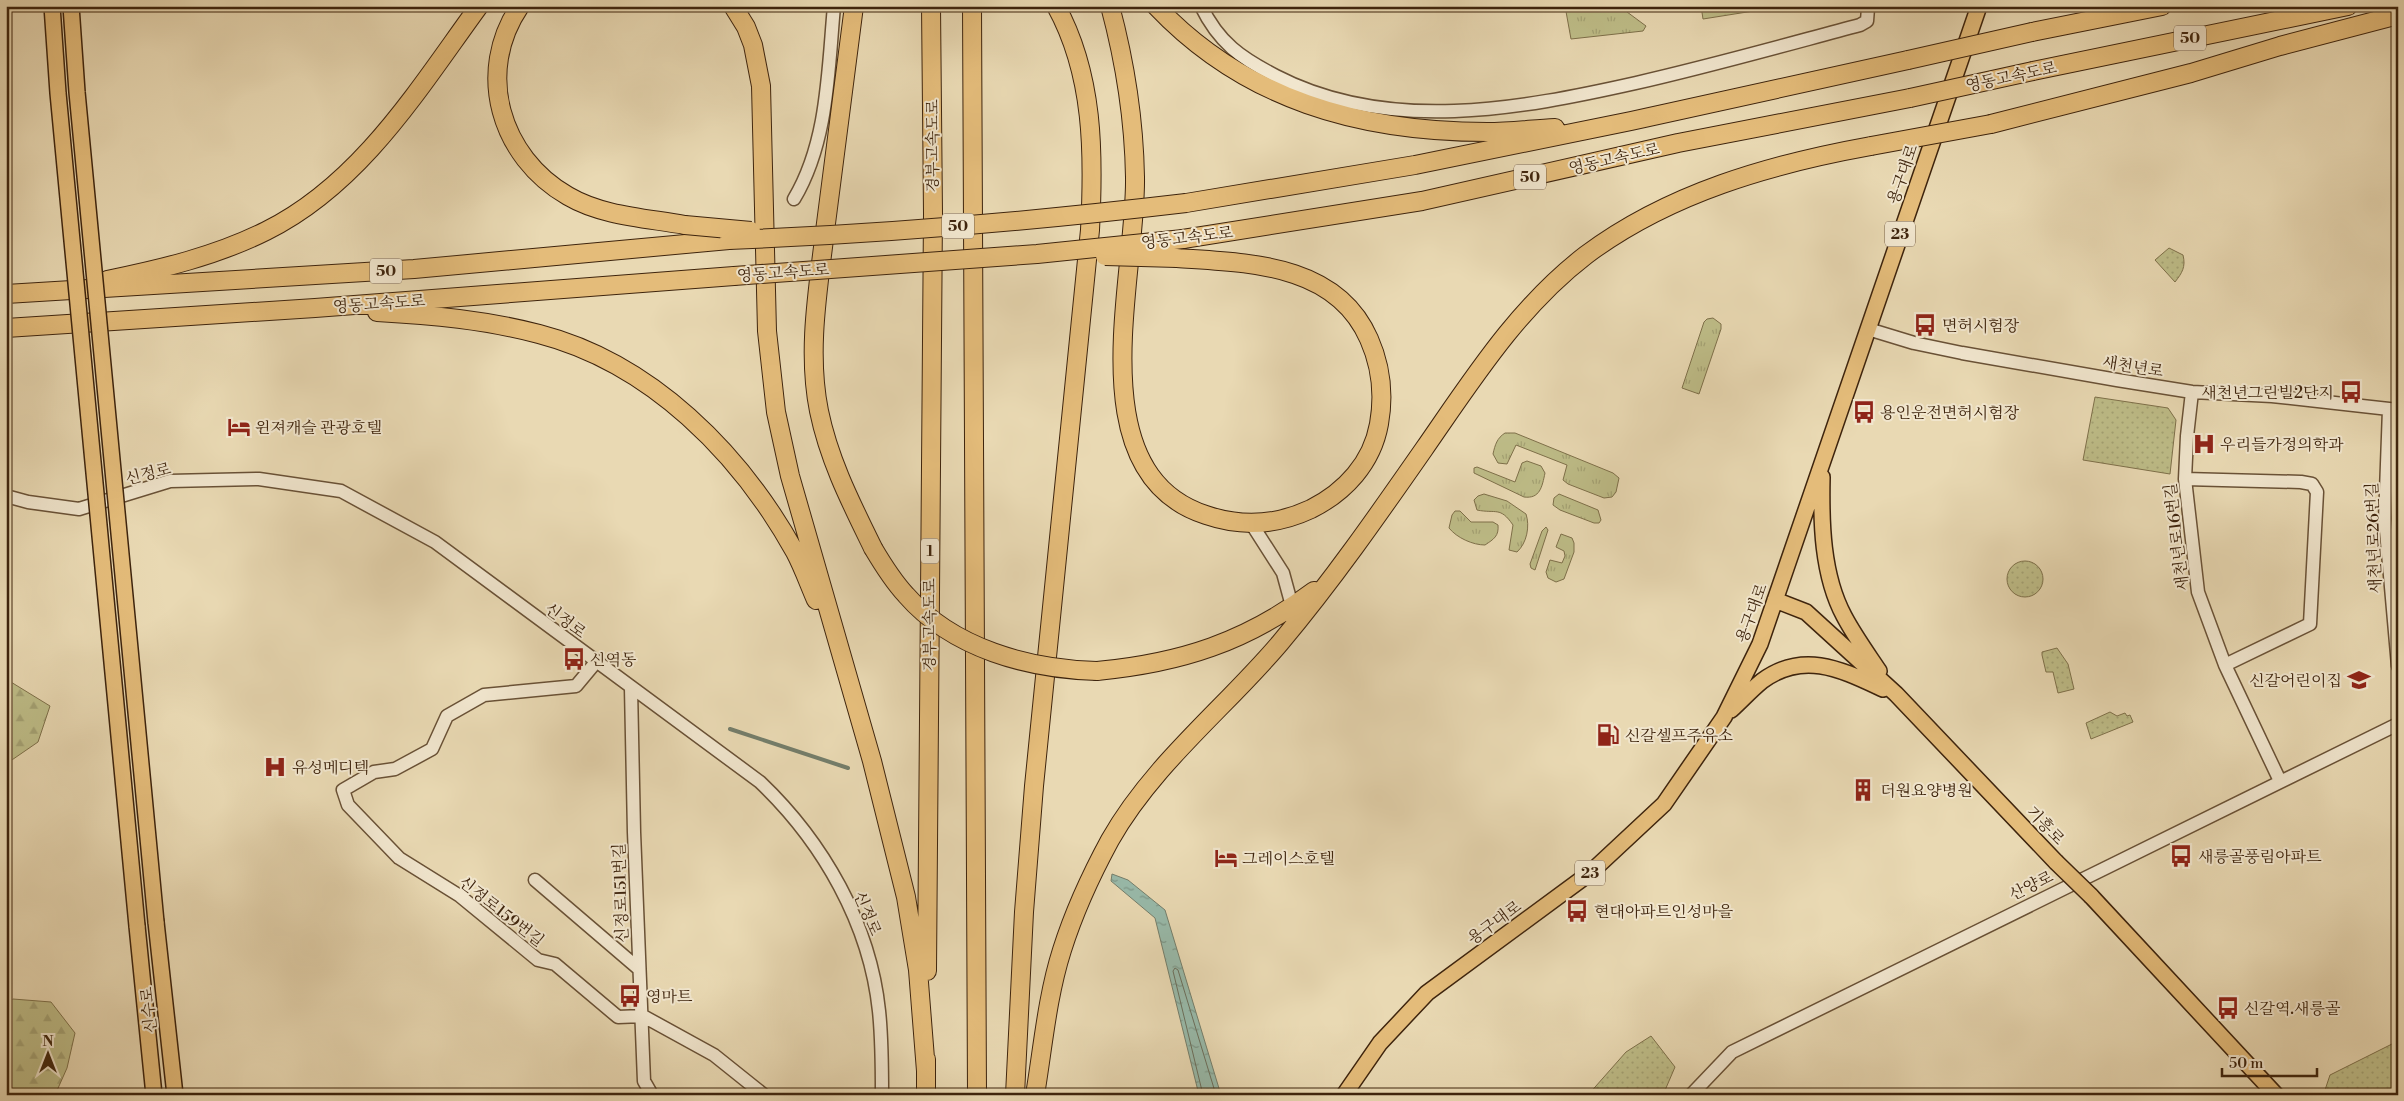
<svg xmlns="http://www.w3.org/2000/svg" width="2404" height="1101" viewBox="0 0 2404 1101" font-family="'Libre Bodoni','Noto Serif KR',serif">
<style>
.grass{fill:url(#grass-tufts);stroke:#7e704a}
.forest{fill:url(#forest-firs);stroke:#7e704a}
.park{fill:url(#park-dots);stroke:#7e704a}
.water{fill:url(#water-ripples);stroke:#747e6b}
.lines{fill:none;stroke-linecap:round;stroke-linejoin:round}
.shore{stroke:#6b6f5c;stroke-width:1}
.stream{stroke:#747e6b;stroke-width:4}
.minor-casing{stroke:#695136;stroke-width:15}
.major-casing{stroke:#3e240d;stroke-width:18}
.highway-casing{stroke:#3e240d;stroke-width:20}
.minor{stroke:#f1e6ce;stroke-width:12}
.major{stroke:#e4bc7a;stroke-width:15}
.highway{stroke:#e4bc7a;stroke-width:18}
.major-bridge-casing{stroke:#3e240d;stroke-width:18;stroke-linecap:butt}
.highway-bridge-casing{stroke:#3e240d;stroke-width:20;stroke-linecap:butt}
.major-bridge{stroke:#e4bc7a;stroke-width:15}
.highway-bridge{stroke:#e4bc7a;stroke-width:18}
.labels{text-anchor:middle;stroke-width:4;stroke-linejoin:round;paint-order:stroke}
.shield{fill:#f1e6ce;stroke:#745e47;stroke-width:1}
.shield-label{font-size:15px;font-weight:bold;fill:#3e240d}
.street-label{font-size:16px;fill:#3e240d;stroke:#f1e6ce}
.poi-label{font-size:16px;fill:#3e240d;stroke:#f1e6ce;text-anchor:start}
</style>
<defs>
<pattern id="grass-tufts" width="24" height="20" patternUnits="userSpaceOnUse" patternTransform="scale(1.25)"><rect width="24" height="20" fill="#bebd88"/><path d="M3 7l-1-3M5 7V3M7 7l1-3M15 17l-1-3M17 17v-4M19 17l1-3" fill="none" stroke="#a4a274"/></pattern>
<pattern id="forest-firs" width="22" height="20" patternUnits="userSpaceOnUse" patternTransform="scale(1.25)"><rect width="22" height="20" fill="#bebd88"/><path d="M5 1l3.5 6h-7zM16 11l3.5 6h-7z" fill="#a4a274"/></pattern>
<pattern id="park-dots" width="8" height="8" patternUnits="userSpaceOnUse" patternTransform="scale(1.25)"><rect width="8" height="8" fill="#bebd88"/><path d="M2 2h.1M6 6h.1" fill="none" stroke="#a4a274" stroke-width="1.8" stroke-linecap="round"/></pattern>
<pattern id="water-ripples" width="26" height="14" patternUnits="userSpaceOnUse" patternTransform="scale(1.25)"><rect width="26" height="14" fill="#98baaa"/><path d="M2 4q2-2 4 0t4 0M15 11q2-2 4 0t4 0" fill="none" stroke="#7d9789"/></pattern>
</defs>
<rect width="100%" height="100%" fill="#e9d9b3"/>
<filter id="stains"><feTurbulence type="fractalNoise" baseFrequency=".004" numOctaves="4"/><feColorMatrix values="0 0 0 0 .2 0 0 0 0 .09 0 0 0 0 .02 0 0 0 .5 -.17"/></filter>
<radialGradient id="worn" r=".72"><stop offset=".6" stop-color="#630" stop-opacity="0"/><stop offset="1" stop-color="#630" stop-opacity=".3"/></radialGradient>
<path class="grass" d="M1565,6H1619L1646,26L1643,31L1571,39Z
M1713,318L1721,324V329L1699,394L1682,388L1704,322L1707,319Z
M1505,433H1515L1613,473L1619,478L1616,492L1612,497L1604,498L1568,484L1563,480L1567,465L1516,445L1507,464L1498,463L1493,454C1495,445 1497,438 1505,433Z
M1527,461L1541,466L1545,473C1542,487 1540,499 1524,497L1474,473V468L1477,467L1515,482L1522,463Z
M1484,494L1507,501L1526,514C1530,526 1527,543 1517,552L1509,550L1513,525C1500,506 1496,514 1477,510L1474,500L1478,496Z
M1559,494L1598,510L1601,520L1599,523H1594L1560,510L1553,505L1554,498Z
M1455,511H1460L1471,522H1493L1498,525C1499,536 1494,539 1485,545C1473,545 1457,538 1449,528L1452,515Z
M1546,527L1548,530L1535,570L1531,568L1530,564L1542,531Z
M1561,534L1572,538L1574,543V552L1564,579L1556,582L1548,578L1546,572L1550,560L1562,563L1565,556L1564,551L1556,547Z"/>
<path class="forest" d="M1701,6H1785L1703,19Z
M6,679L50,706L38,742L6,764Z
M13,999L51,1002L75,1033L67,1068L55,1095H6V1003Z"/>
<path class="park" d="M2169,248L2183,255C2186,267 2182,273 2175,282L2155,260Z
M2095,397L2168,408L2176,420L2170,474L2083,460Z
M2007 579a18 18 0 1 1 36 0a18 18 0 1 1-36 0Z
M2057,648L2068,664L2074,689L2058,693L2053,672H2046L2042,655V652Z
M2110,712L2117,716L2125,713L2127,716L2130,715L2133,722L2091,739L2086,723Z
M1651,1036L1675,1067L1663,1095H1588L1626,1052Z
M2398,1041V1095H2329L2325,1090L2330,1075Z"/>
<path class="water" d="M1112,874L1128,880L1165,910L1221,1095H1199L1155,918L1111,881Z"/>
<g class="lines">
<path class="shore" d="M1203,1095L1173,971L1175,968L1178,970L1216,1095"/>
<path class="stream" d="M730,729L848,768"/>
<defs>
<path id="minor" d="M1201,6C1219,43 1241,58 1276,76C1388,134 1520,109 1636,83C1711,66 1785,45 1860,25L1867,21L1868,8
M794,199C828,142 828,71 834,6
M1868,329L1914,343L1962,353L2117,380L2192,392L2272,396L2398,410
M2192,392L2187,436L2185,479L2198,592L2225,665L2280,781
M2389,409L2385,519L2398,666
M2185,479L2301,482L2312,484L2317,492L2310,624L2225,665
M6,496L28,502L79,509L170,481L259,479L341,491L435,542L760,782C823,842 870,924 879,1011C882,1039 882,1067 882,1095
M1251,523L1283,573L1292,606
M596,662L576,686L484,695L447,716L432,749L395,769L374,772L343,790L348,805L399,858L460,896L538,960L555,964L618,1017L643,1016L714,1055L764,1095
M631,688L634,832L644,1081L652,1095
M535,880L639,969
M1691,1095L1732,1052L2398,724"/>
<path id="major" d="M1822,477C1821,522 1822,575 1844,616C1854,635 1867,653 1879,671
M1775,600L1806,612L1896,694L2056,862
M1731,710C1741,701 1751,690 1762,681C1804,650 1842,670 1883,689
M2091,896L2276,1095
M156,922L175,1095
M137,926L154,1095
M1344,1095L1380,1043L1427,993L1590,873L1664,804L1724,717L1760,644L1979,6"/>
<path id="highway" d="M520,6C475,72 500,157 568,196C602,216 646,218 685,225
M733,6L746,27L753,45L761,86L767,331L776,412L790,476L872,761L906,897L918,970L926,1071
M854,6C844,81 834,156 825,231C818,290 807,352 819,411C829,460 851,503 873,548
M972,6L977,1095
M1110,6C1125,62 1134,119 1135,177C1137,276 1076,473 1206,515C1241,527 1277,525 1311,509C1345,492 1372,463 1379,424C1384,396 1381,366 1369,339C1336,263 1248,263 1177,258
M1156,6C1245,100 1360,132 1487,132C1510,132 1533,129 1555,128
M2032,32L2162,6
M2033,71L2348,6
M1991,124L2191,73L2280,46L2398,15
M1186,203L1415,165L1631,121L1908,60
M1183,239L1422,201L1678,143L1910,98
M107,280C161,269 216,256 266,231C361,184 419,88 479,6
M6,294L414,269L729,240
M377,312C432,315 486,320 539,334C651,363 740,453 795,552C803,567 809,584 816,600
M6,328L315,308L734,276
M1097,671C1181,663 1246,642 1314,591
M927,971L933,214L931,6
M926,1095V1059
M1015,1095L1024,912L1034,786L1090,230C1094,154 1094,75 1056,6
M1035,1095C1043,1047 1047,997 1062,950C1074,912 1091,875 1110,840C1153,764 1225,708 1280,643C1332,581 1378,515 1424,449C1472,380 1518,307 1586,255C1669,193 1771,164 1871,146"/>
</defs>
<use href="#minor" class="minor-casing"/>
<use href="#major" class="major-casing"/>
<use href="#highway" class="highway-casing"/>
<use href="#minor" class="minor"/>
<use href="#major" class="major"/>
<use href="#highway" class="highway"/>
<defs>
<path id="major-bridge" d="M52,6L58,93L137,926
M71,6L77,92L156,922
M2056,862L2091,896"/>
<path id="highway-bridge" d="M1908,60L2032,32
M1910,98L2033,71
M1871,146L1991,124
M685,225L751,231
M729,240C882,234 1034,221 1186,203
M1105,256L1177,258
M734,276L1037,254L1183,239
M873,548C883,565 893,581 906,595C953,649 1029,669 1097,671"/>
</defs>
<use href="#major-bridge" class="major-bridge-casing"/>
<use href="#highway-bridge" class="highway-bridge-casing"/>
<use href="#major-bridge" class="major-bridge"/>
<use href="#highway-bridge" class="highway-bridge"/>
</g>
<defs>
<symbol id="bus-bare" viewBox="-9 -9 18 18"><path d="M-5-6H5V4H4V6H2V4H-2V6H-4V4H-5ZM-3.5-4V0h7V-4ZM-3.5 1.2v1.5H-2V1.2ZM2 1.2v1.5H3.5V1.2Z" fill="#8f2418" stroke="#f1e6ce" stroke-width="2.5" paint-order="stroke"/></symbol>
<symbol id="hotel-bare" viewBox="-9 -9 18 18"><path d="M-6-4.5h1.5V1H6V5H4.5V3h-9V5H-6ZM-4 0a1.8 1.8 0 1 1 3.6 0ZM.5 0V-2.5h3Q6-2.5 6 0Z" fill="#8f2418" stroke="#f1e6ce" stroke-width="2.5" paint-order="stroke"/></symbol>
<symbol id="hospital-bare" viewBox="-9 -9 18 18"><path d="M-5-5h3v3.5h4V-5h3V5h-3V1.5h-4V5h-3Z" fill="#8f2418" stroke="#f1e6ce" stroke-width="2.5" paint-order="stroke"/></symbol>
<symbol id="school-bare" viewBox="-9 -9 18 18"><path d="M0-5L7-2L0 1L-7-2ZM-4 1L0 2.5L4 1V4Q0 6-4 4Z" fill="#8f2418" stroke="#f1e6ce" stroke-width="2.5" paint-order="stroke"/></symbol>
<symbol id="fuel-bare" viewBox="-9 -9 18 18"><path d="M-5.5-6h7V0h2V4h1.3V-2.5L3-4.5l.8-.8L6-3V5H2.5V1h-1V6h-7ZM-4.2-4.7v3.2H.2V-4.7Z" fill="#8f2418" stroke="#f1e6ce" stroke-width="2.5" paint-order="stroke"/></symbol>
<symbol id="building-bare" viewBox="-9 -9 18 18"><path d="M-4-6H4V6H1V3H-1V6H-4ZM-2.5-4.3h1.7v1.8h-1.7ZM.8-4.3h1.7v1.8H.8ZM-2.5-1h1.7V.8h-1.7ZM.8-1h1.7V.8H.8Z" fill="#8f2418" stroke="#f1e6ce" stroke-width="2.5" paint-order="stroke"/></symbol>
</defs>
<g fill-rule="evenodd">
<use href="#bus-bare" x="1909" y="309" width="32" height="32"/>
<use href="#bus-bare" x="2335" y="376" width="32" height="32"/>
<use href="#bus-bare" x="1848" y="396" width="32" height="32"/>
<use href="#hotel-bare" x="223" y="411" width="32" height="32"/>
<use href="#hospital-bare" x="2188" y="428" width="32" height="32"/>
<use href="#bus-bare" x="558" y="643" width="32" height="32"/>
<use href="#school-bare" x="2343" y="664" width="32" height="32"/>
<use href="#fuel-bare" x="1592" y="719" width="32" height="32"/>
<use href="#hospital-bare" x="259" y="751" width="32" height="32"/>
<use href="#building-bare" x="1847" y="774" width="32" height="32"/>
<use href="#bus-bare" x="2165" y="840" width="32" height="32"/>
<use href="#hotel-bare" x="1210" y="842" width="32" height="32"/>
<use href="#bus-bare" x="1561" y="895" width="32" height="32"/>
<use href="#bus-bare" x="614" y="980" width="32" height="32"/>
<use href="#bus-bare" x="2212" y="992" width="32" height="32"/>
</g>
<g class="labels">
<g class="shield">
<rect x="2174" y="25.5" width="32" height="25" rx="4"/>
<rect x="1514" y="164.5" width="32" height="25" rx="4"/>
<rect x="942" y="213.5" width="32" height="25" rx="4"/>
<rect x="1885" y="221.5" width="30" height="25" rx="4"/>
<rect x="370" y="258.5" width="32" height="25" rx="4"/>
<rect x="921" y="538.5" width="18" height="25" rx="4"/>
<rect x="1575" y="860.5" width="30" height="25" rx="4"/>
</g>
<g class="shield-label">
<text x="2190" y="43">50</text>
<text x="1530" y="182">50</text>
<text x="958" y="231">50</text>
<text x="1900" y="239">23</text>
<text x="386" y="276">50</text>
<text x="930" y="556">1</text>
<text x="1590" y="878">23</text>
</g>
<g class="street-label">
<text transform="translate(2011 76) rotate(-12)" y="6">영동고속도로</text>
<text transform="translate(932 146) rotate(-90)" y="6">경부고속도로</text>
<text transform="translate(1614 158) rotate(-13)" y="6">영동고속도로</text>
<text transform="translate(1902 174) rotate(-71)" y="6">용구대로</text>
<text transform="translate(1187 237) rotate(-7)" y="6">영동고속도로</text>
<text transform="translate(783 272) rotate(-4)" y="6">영동고속도로</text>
<text transform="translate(379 303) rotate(-4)" y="6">영동고속도로</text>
<text transform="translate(2133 366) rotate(9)" y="6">새천년로</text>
<text transform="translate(148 473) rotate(-14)" y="6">신정로</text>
<text transform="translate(2176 537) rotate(-97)" y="6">새천년로16번길</text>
<text transform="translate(2373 538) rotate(-92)" y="6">새천년로26번길</text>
<text transform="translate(1751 613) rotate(-70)" y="6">용구대로</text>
<text transform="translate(566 620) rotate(37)" y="6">신정로</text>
<text transform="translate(929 625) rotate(-90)" y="6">경부고속도로</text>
<text transform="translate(2046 825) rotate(46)" y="6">기흥로</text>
<text transform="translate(2031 885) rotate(-26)" y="6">산양로</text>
<text transform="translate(620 893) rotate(-92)" y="6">신정로151번길</text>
<text transform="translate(502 911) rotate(38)" y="6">신정로159번길</text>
<text transform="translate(868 913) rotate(67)" y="6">신정로</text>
<text transform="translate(1494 922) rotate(-36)" y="6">용구대로</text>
<text transform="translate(148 1010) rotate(-96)" y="6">신수로</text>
</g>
<g class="poi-label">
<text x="1942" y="331">면허시험장</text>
<text x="2334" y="398" text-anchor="end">새천년그린빌2단지</text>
<text x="1880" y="418">용인운전면허시험장</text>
<text x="255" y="433">윈져캐슬 관광호텔</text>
<text x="2220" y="450">우리들가정의학과</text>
<text x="590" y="665">신역동</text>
<text x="2342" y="686" text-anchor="end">신갈어린이집</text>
<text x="1625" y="741">신갈셀프주유소</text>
<text x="292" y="773">유성메디텍</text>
<text x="1880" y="796">더원요양병원</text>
<text x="2198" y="862">새릉골풍림아파트</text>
<text x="1242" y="864">그레이스호텔</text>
<text x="1594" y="917">현대아파트인성마을</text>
<text x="646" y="1002">영마트</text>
<text x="2244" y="1014">신갈역.새릉골</text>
</g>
</g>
<rect width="2404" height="1101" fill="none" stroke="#e9d9b3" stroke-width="25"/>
<rect x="8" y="8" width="2389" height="1086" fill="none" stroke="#3e240d" stroke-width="2.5"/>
<rect x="12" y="12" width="2379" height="1076" fill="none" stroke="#3e240d"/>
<g transform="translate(48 1054)" stroke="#f1e6ce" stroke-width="4" paint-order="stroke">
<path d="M0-4L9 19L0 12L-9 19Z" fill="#3e240d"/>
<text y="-8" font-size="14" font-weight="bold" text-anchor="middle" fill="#3e240d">N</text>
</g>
<path d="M2222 1068v8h95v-8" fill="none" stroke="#3e240d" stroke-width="2.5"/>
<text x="2229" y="1068" font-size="15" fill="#3e240d" stroke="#f1e6ce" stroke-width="4" paint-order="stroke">50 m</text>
<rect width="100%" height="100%" filter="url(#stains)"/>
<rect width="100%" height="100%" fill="url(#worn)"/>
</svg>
